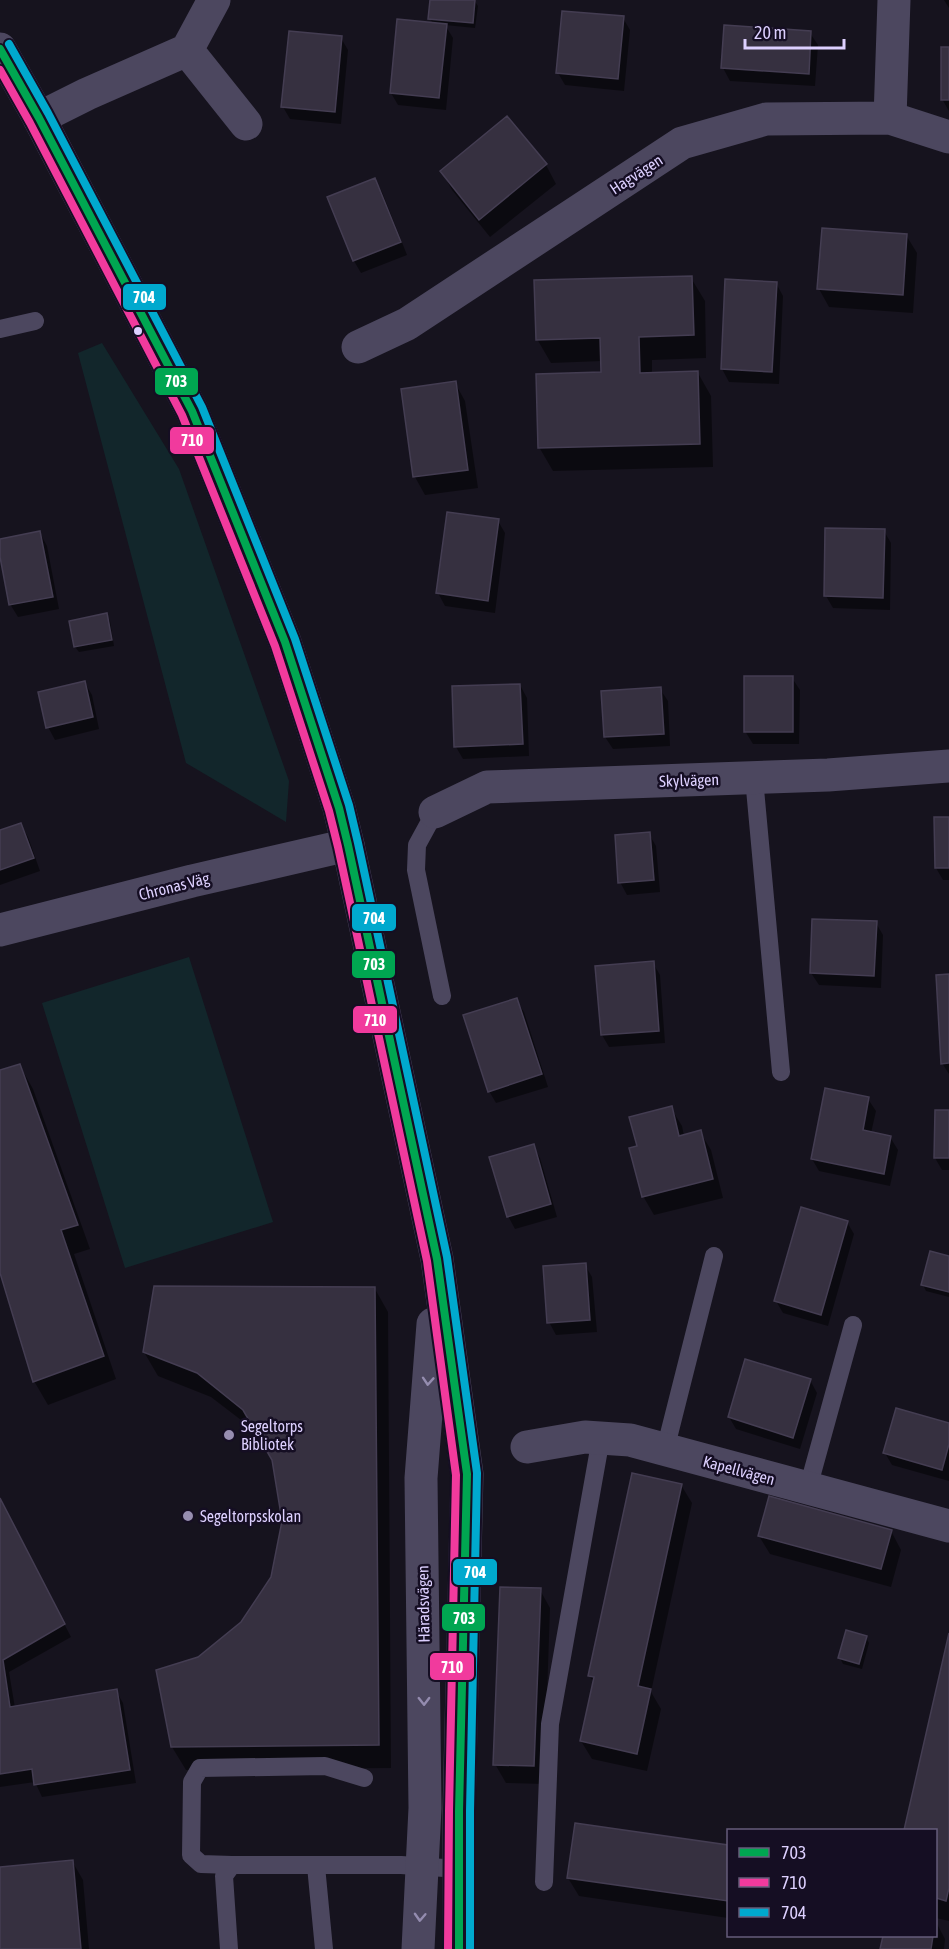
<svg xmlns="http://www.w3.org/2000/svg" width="949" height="1949" viewBox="0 0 949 1949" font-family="'Asap Condensed',sans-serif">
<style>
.green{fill:#12262b}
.shadow{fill:#0007}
.building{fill:#363040;stroke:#443d52;stroke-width:1.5}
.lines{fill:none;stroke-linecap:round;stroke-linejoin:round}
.service{stroke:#4c475f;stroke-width:18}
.minor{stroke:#4c475f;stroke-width:33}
.tertiary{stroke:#4c475f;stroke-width:33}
.bus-1-casing{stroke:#150e23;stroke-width:12}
.bus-2-casing{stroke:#150e23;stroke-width:12}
.bus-3-casing{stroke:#150e23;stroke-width:12}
.bus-1{stroke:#00a651;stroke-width:8}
.bus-2{stroke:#f13a9d;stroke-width:8}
.bus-3{stroke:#00a9ce;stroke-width:8}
.oneway{stroke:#948caf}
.bus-dot{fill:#ddd0ff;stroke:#150e23;stroke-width:2}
.poi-dot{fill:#978eb0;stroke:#150e23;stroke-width:2}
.labels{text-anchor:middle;stroke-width:5;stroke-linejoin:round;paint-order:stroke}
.street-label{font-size:16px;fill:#ddd0ff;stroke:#150e23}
.poi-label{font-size:16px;fill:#ddd0ff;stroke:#150e23;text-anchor:start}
.line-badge{stroke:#150e23;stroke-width:2}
.badge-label{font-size:16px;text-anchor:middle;font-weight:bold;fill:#fff}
</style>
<rect width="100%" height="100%" fill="#16131e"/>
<path class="green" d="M102,343L179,469L289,781L286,822L186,763L78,353Z
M189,957L273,1222L125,1268L42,1003Z"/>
<path class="shadow" d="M432,0H474L478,6L475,28L445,25L453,38L446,110L398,105L391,93L433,24L430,18Z
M944,0H949V8Z
M623,18L630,30L624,91L565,85L558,73Z
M810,33L818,45L815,86L730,81L723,68Z
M341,38L348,50L341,124L290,119L283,107Z
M949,49V111L942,99Z
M507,118L546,165L556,184L490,237L452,190L442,172Z
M375,180L382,192L407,255L361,273L354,261L329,198Z
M906,235L917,253L913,313L829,307L819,289Z
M691,278L705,301L706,358L652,360V374L698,373L711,396L713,467L553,471L539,447L602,374V361L551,363L537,339Z
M726,281L776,283L783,296L779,384L729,382L722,369Z
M455,383L465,401L478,488L425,495L415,477L403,390Z
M498,521L505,533L495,613L445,606L438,593Z
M884,531L891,543L890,610L833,608L826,596Z
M40,533L47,546L59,609L18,617L10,604L0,540Z
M106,615L110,621L114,646L79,652L75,647Z
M792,678L800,690L799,744H753L745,731Z
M85,683L92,695L99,729L55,740L48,727Z
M520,685L527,698L529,756L463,759L456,747Z
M660,689L668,701L670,746L613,749L605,737Z
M949,818V880H943L936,868Z
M21,825L28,837L40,871L0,885V832Z
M649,834L656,846L660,892L627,895L620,882Z
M876,923L883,935L881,988L819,985L811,973Z
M653,963L660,975L665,1043L609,1047L602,1035Z
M949,976V1074L942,1063Z
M516,1000L524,1012L548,1087L496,1103L489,1091Z
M20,1066L33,1089L90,1249L74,1254L116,1379L48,1405L34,1381L2,1273L0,1274V1072Z
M868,1099L876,1111L871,1133L890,1137L898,1150L890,1186L819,1171L812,1159Z
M671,1108L682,1126L684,1136L700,1132L711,1150L723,1198L654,1215L643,1196L638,1148Z
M949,1112V1170H942L935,1158Z
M533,1146L540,1158L557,1217L515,1229L508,1216Z
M847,1222L854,1234L828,1326L783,1313L776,1301Z
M949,1257V1297L926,1291L923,1285Z
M585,1265L592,1277L597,1332L556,1335L549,1322Z
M375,1289L388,1312L391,1768L186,1770L172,1747L199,1659L242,1623L273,1578L283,1521L273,1460L258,1433L211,1397L158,1376L144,1352Z
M810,1380L817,1393L800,1449L736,1429L729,1417Z
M949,1424V1481L892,1465L885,1453Z
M681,1485L692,1503L651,1692L661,1709L647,1771L592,1759L581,1741L594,1683L589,1675Z
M0,1499L71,1637L9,1672L15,1708L116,1691L123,1703L136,1783L42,1797L35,1782L0,1787Z
M891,1531L901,1550L891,1587L770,1554L759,1536Z
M540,1590L550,1608L544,1784L506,1783L495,1764Z
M866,1637L869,1643L862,1669L843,1664L840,1658Z
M949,1640V1921L936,1918V1830H905Z
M576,1824L728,1847V1918L579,1896L568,1878Z
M72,1861L83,1880L89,1949H0V1868Z
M936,1922L945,1939L944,1949H882L884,1936H936Z"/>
<path class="building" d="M430,0H475L473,23L428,19Z
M562,11L624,16L618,79L556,73Z
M397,19L447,24L439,98L390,93Z
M724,25L811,31L809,74L721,68Z
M289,31L342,36L335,112L281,107Z
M941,47H949V100H941Z
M507,116L547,164L479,220L440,171Z
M375,178L401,242L353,261L327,197Z
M822,228L907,234L903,295L817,289Z
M692,276L694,335L639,337L640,373L698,371L700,444L538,448L536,374L601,372L600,338L536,340L534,280Z
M725,279L777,282L772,372L721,369Z
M456,381L468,470L413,477L401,389Z
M447,512L499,519L488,601L436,593Z
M825,528L885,529L883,598L824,596Z
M40,531L53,597L9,605L0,557V539Z
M107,613L112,640L74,647L69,621Z
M744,676H793V732H744Z
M85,681L93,717L46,728L38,692Z
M520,684L523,744L454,747L452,686Z
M661,687L664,734L604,737L601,691Z
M934,817H949V868H935Z
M21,823L34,858L0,870V830Z
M650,832L654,880L618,883L615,835Z
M812,919L877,921L874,976L810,973Z
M654,961L659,1031L601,1035L595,966Z
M949,974V1063L941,1064L936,975Z
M517,998L542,1074L488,1092L463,1015Z
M20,1064L78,1225L61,1230L104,1356L33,1382L0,1273V1070Z
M825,1088L869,1097L863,1130L891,1136L884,1174L811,1159Z
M672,1106L679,1136L701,1130L713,1179L642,1197L629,1148L637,1146L629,1117Z
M935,1110H949V1158H934Z
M534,1144L551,1204L507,1217L489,1157Z
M801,1207L848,1221L821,1315L774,1301Z
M930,1251L949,1256V1292L921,1285Z
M586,1263L590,1320L547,1323L543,1266Z
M154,1286L375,1287L379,1745L171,1747L156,1670L198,1657L241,1622L271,1577L282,1521L272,1460L243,1410L197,1373L143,1352Z
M745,1359L811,1379L793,1438L728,1417Z
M896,1408L949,1423V1444L942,1470L883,1453Z
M632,1473L682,1484L638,1686L651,1689L637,1754L580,1741L594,1677L588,1676Z
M769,1496L892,1530L881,1569L758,1536Z
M0,1498L65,1624L3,1660L10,1707L117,1689L130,1770L34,1785L32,1769L0,1774Z
M500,1587L541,1588L534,1766L493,1765Z
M846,1630L867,1636L859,1664L838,1658Z
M949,1633V1888L946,1901L936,1898V1830H904Z
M575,1823L728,1845V1901L567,1878Z
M73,1860L81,1949H0V1867Z
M883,1936H933L931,1949H880Z"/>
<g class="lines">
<path class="service" d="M0,329L35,321
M754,778L781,1072
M435,812L417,845L416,870L442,996
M665,1450L714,1256
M808,1488L853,1325
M364,1778L325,1766L200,1768L192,1782L191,1855L201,1864L232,1865H401L459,1869
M316,1866L324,1949
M544,1882L550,1724L601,1438
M229,1949L224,1876L232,1865"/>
<path class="minor" d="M187,50L246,124
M39,118L87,94L187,50L214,0
M890,118L894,0
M358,347L407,324L682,143L766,119L890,118L949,137
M435,812L487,787L828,775L949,766
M0,930L192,881L348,845
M527,1447L585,1437L630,1440L949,1526"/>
<path class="tertiary" d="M0,49L39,118L192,411L285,642L339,808L348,845L437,1259L467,1474L459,1811V1949
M418,1949L425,1808L421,1478L433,1324"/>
<defs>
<path id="bus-1" d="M0,49L39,118L192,411L285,642L339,808L348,845L437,1259L467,1474L459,1811V1949"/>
<path id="bus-2" d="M0,70L30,123L182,415L275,646L329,811L338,847L427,1261L456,1475L449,1811L448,1949"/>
<path id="bus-3" d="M9,44L48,113L202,407L295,639L349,805L358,843L447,1257L477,1473L470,1811V1949"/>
</defs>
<use href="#bus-1" class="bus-1-casing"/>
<use href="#bus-2" class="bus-2-casing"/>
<use href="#bus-3" class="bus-3-casing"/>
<use href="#bus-1" class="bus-1"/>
<use href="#bus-2" class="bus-2"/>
<use href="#bus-3" class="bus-3"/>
</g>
<defs><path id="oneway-chevron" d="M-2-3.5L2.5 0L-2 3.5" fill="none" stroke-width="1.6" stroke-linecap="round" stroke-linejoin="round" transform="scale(1.5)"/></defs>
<g class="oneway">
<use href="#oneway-chevron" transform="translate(428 1381) rotate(94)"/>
<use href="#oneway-chevron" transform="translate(424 1701) rotate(89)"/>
<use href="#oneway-chevron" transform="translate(420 1917) rotate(93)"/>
</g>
<circle class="bus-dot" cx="138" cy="331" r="5"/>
<g class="poi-dot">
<circle cx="229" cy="1435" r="6"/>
<circle cx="188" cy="1516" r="6"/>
</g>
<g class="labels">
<g class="street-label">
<text transform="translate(636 174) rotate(-33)" y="6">Hagvägen</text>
<text transform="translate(689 780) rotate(-2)" y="6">Skylvägen</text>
<text transform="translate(174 886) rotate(-14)" y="6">Chronas Väg</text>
<text transform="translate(739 1470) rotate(15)" y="6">Kapellvägen</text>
<text transform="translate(423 1604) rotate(-91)" y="6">Häradsvägen</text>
</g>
<g class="poi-label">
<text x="241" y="1432">Segeltorps<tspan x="241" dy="18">Bibliotek</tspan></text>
<text x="200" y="1522">Segeltorpsskolan</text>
</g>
</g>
<g class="line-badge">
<rect x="122" y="283" width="45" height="28" rx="6" fill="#00a9ce"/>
<rect x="154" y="367" width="45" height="29" rx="6" fill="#00a651"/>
<rect x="169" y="426" width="46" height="29" rx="6" fill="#f13a9d"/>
<rect x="351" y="903" width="46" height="29" rx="6" fill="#00a9ce"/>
<rect x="351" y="950" width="45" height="29" rx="6" fill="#00a651"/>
<rect x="352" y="1005" width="46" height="29" rx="6" fill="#f13a9d"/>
<rect x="452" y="1558" width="46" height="28" rx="6" fill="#00a9ce"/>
<rect x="441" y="1603" width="45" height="29" rx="6" fill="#00a651"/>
<rect x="429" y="1652" width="46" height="29" rx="6" fill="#f13a9d"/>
</g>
<g class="badge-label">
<text x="144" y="303">704</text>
<text x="176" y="387">703</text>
<text x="192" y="446">710</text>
<text x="374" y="924">704</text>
<text x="374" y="970">703</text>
<text x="375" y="1026">710</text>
<text x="475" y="1578">704</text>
<text x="464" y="1624">703</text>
<text x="452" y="1673">710</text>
</g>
<rect x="727" y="1829" width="210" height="108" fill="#150e23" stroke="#655c7b" stroke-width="1.5"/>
<rect x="739" y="1848" width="30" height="9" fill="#00a651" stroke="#655c7b" stroke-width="1.5"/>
<text x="781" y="1859" font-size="18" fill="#ddd0ff">703</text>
<rect x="739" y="1878" width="30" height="9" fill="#f13a9d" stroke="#655c7b" stroke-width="1.5"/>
<text x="781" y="1889" font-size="18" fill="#ddd0ff">710</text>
<rect x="739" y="1908" width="30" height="9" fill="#00a9ce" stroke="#655c7b" stroke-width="1.5"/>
<text x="781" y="1919" font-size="18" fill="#ddd0ff">704</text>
<path d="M745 39v9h99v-9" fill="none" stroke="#ddd0ff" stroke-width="3"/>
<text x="754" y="39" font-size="18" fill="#ddd0ff" stroke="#150e23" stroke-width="4.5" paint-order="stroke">20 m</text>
</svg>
